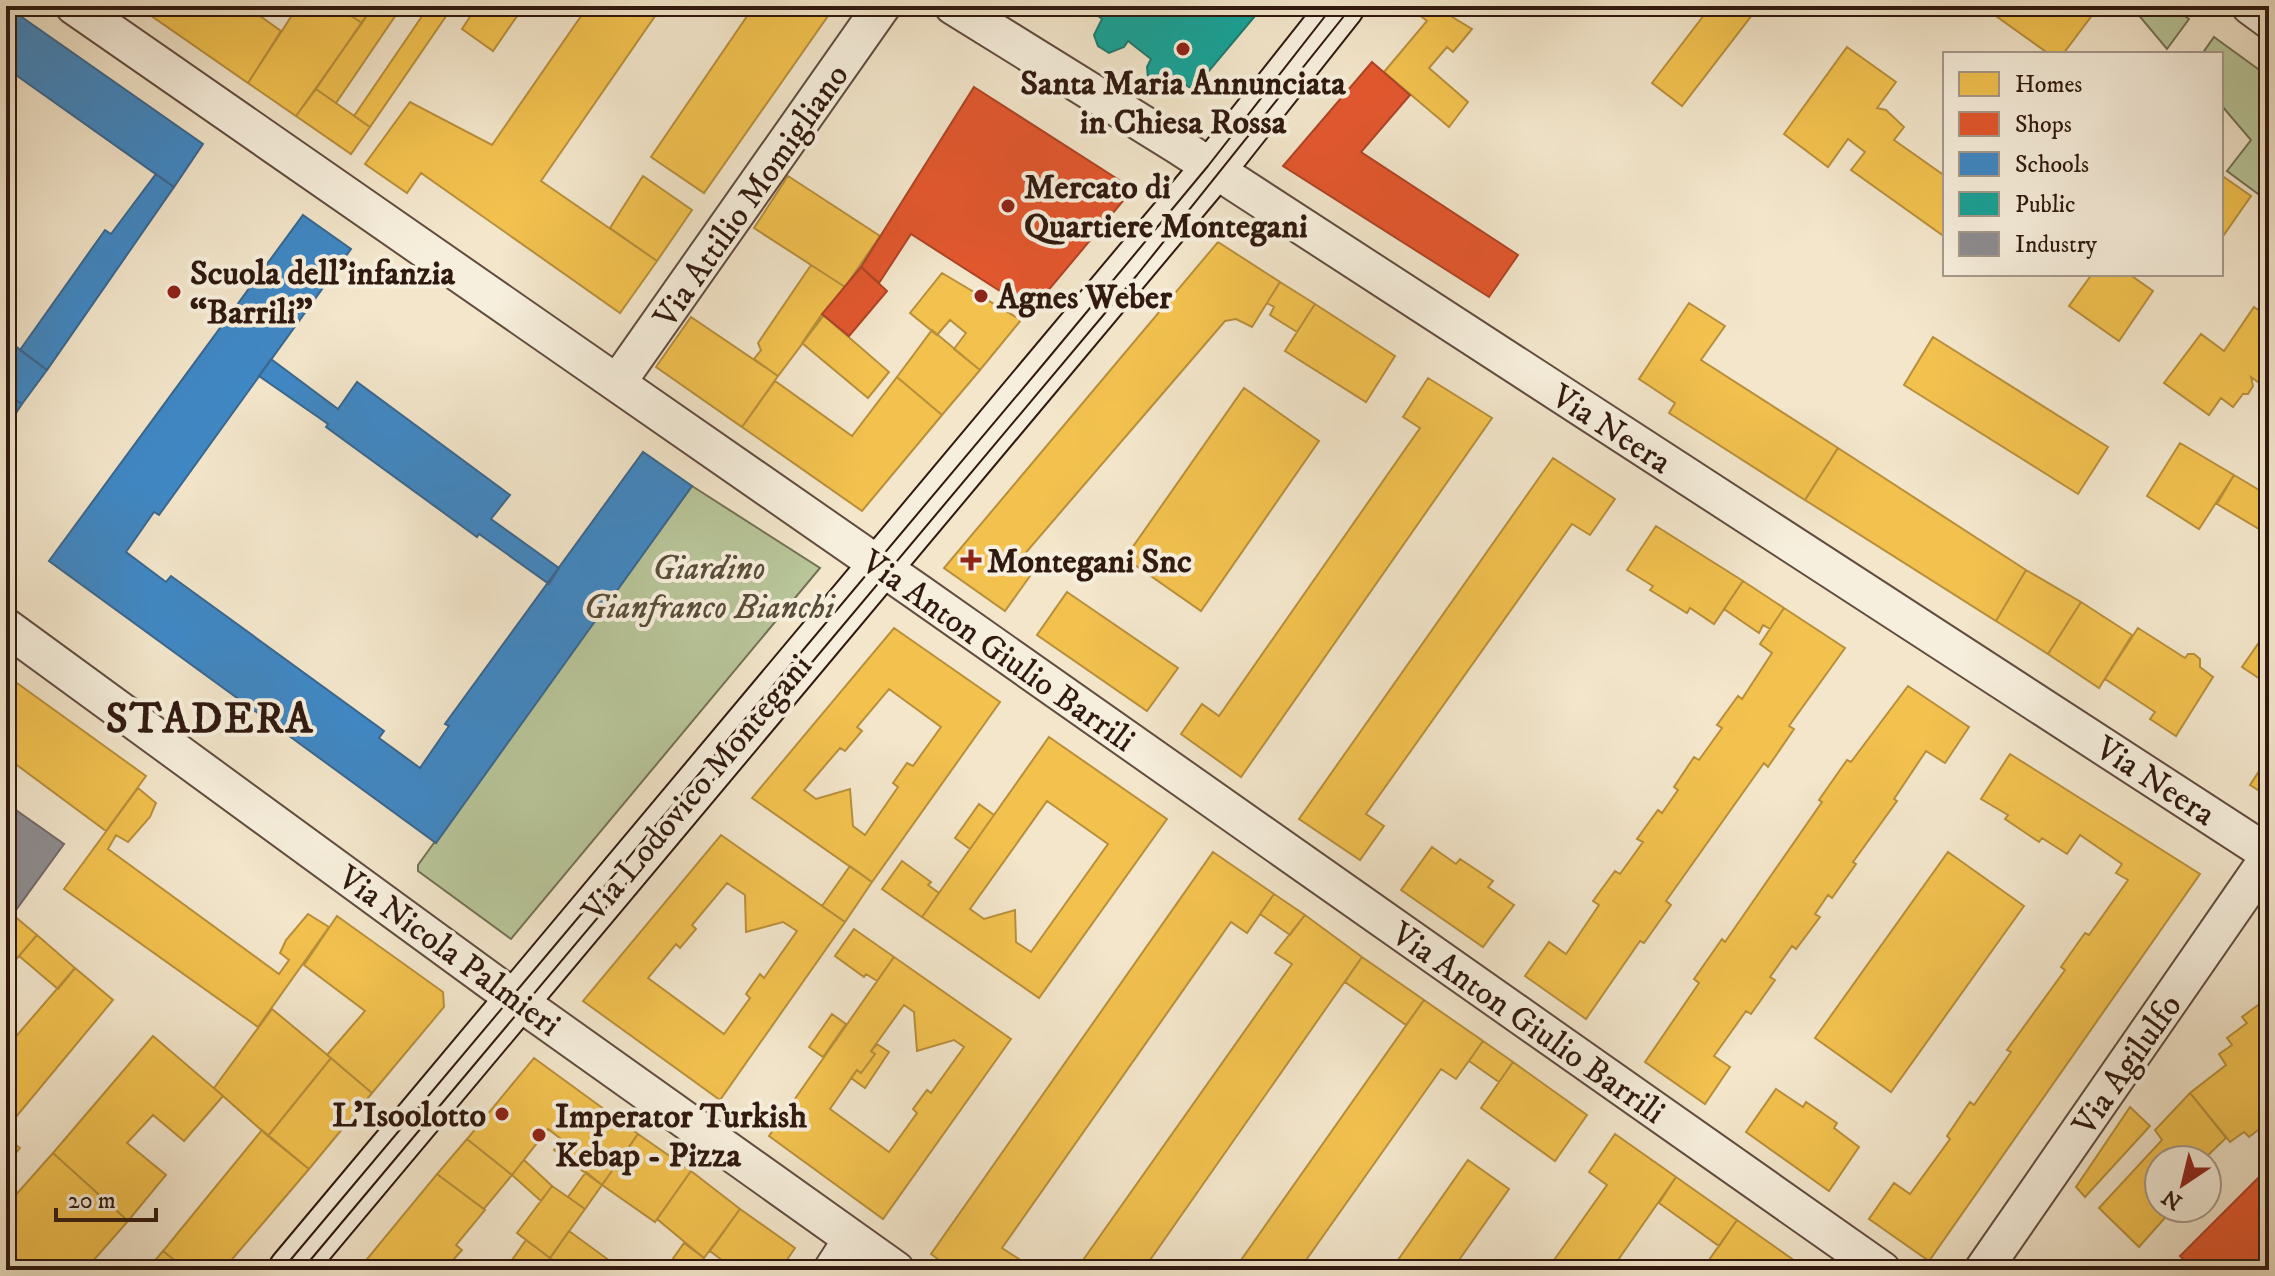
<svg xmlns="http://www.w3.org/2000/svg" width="2275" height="1276" viewBox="0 0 2275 1276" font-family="'IM FELL DW Pica',serif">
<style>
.green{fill:#b8c69a;stroke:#747055;stroke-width:2}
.homes{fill:#f2c14e;stroke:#b88f3b;stroke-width:2;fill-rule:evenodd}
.shops{fill:#e4572e;stroke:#ae4425;stroke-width:2}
.schools{fill:#3f88c5;stroke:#3a678f;stroke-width:2}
.public{fill:#17a398;stroke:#1e7a6f;stroke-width:2}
.industry{fill:#8d8d92;stroke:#716a6b;stroke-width:2}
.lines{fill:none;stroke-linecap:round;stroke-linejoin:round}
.street-casing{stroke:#614c3f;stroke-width:40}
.secondary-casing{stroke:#301910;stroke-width:48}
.street{stroke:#f7efdd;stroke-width:36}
.secondary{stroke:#f7efdd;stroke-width:44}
.tram{stroke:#301910;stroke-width:2}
.poi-dot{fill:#8f2418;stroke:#f7efdd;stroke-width:3}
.labels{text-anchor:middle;stroke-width:8;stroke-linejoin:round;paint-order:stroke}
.poi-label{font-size:34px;font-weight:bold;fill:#301910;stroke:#f7efdd;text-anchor:start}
.street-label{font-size:34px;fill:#301910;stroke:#f7efdd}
.park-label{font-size:34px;font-style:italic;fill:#594d39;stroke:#f7efdd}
.district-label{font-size:42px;font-weight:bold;letter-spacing:2px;fill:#301910;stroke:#f7efdd}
</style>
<rect width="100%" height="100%" fill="#f3e6cb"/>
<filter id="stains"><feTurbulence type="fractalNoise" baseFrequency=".0025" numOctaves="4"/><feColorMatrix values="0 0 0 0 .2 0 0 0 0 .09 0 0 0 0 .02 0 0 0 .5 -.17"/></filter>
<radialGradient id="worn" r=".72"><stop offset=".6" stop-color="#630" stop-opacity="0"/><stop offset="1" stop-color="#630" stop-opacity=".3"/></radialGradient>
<path class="green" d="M2131,6H2171L2189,19L2167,49Z
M2214,37L2269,77V202L2227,171L2251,140L2221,105V54H2202Z
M692,486L820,568L511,939L418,871V865Z"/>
<path class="homes" d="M137,6H246L281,31L248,83Z
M298,6H336L362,23L296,116L248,83Z
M336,6H373L362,23Z
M373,6H402L336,103L316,89Z
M429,6H453L370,127L354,116Z
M477,6H524L493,51L462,29Z
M588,6H662L541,181L657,261L620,313L421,173L407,193L365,164L410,102L492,145Z
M754,6H835L704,193L651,157Z
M1416,6H1434L1472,29L1453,52L1447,47L1429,68L1468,102L1449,127L1384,72L1427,21L1413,10Z
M1711,6H1759L1682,106L1652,83Z
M1982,6H2090L2096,10L2063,54H2049Z
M1847,47L1896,82L1877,108L1886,110L1904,127L1894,140L1945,176V237L1851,170L1865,152L1848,139L1828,167L1784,134Z
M316,89L370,127L351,154L296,116Z
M2221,175L2251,196L2221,239Z
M643,176L692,210L657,261L610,228Z
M788,176L880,236L845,287L754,228Z
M1218,242L1280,282L1252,327L1236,319L1225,321L1016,564L1030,576L1005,611L944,568Z
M811,265L845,287L778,376L754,359L761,350L758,343Z
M942,273L1021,320L980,370L954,349L966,333L950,320L937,335L910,313Z
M2092,274H2129L2153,291L2119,341L2069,306Z
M1280,282L1315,304L1297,332L1270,315L1274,307L1267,303Z
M1689,303L1725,326L1701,360L1838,448L1805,500L1669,413L1675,403L1639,379Z
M1315,304L1395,356L1366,402L1285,351Z
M2254,307L2269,317V390L2251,377L2253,386L2248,394H2243L2233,407L2221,398L2209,415L2164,383L2201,334L2224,351Z
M822,314L889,372L868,398L802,343Z
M691,317L778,376L742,427L656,367Z
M932,330L980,370L942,415L897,377Z
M1933,337L2108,447L2078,494L1904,385Z
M897,377L942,415L862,511L742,427L775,381L852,436Z
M1428,378L1492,418L1241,777L1181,734L1202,704L1219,716L1420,428L1403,417Z
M1244,388L1319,441L1201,611L1125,558Z
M2180,443L2234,475L2199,529L2147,496Z
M1838,448L2026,570L1996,621L1805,500Z
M1553,458L1615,499L1590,535L1572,524L1366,814L1384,826L1360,860L1299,819Z
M2234,475L2269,496V535L2217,504Z
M1656,526L1743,581L1714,624L1690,608L1687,613L1650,590L1653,586L1627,570Z
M2026,570L2081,602L2048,654L1996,621Z
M1743,581L1784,608L1770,629L1763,625L1759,633L1724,609Z
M1067,592L1178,668L1147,711L1037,635Z
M2081,602L2132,635L2099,688L2048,654Z
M1784,608L1845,648L1789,726L1794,729L1768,767L1764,763L1666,901L1671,905L1644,943L1640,941L1586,1019L1525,976L1549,942L1566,954L1599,905L1593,901L1615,871L1620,874L1643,842L1637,839L1658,810L1662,813L1678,790L1674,787L1694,757L1699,760L1722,728L1717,725L1738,696L1742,699L1772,653L1760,644Z
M894,628L1000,702L872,882L752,798ZM889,689L941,727L913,766L907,763L893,783L898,787L865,835L853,826L850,789L816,799L804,790L840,748L845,751L862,731L857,727Z
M2138,628L2185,658L2188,654H2194L2200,659V667L2213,677L2176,736L2150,719L2155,712L2105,679Z
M2269,628V685L2242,667Z
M10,678L146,776L106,831L6,757V683Z
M1908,686L1969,727L1945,763L1926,751L1894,799L1897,801L1853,862L1856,864L1832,898L1828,895L1815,914L1820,917L1796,949L1792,946L1770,977L1775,980L1751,1014L1746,1011L1714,1056L1730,1067L1705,1104L1645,1062L1699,983L1694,979L1722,939L1725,942L1822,802L1819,800L1847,760L1851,762Z
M1049,737L1167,819L1039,998L922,917ZM1047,801L1108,844L1031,952L1016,942L1015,910L984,919L970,909Z
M2010,754L2200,874L1929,1261L1869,1219L1894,1183L1910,1194L1950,1139L1947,1136L1970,1102L1974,1105L2011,1052L2007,1050L2065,970L2061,967L2085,933L2089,935L2128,880L2116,873L2122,864L2080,835L2067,854L2042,838L2039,842L2005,819L2008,815L1981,799Z
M2269,756V797L2250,785Z
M138,788L156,803L150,817L128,842L116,835L108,849L279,974L289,960L280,953L286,940L308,914L329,927L258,1027L64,889Z
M979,804L994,815L970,849L955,838Z
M721,835L845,922L720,1100L583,1001ZM727,883L745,895L746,932L783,922L797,931L764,978L760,974L746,994L750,998L724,1034L648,978L676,944L680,948L696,929L692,925Z
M1432,847L1456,864L1460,859L1493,881L1488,887L1514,905L1483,947L1401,890Z
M1213,852L1274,894L1247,933L1231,922L1002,1248L1019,1259L1011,1270H953L931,1254Z
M1948,852L2024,906L1891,1092L1815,1038Z
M902,861L931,882L928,885L939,893L922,917L882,889Z
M850,866L872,882L845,922L822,906Z
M1274,894L1305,915L1290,935L1260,914Z
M6,909L37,935L6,971Z
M1305,915L1362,957L1143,1270H1076L1292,964L1275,953Z
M337,916L443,992L444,1007L372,1093L327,1055L365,1011L304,965Z
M854,929L894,957L877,981L866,974L864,977L835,956Z
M37,935L75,968L58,989L19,956Z
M894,957L1011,1039L883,1219L769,1136ZM904,1005L914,1012L917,1051L954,1040L964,1047L931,1093L927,1090L913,1109L917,1113L889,1152L830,1109L857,1070L861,1073L875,1054L871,1051Z
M1362,957L1424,1000L1406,1025L1345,982Z
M75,968L113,1000L6,1129V1048Z
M2269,997V1131L2267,1132L2262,1127L2249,1137L2244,1132L2230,1142L2190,1093L2226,1065L2219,1054L2232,1045L2227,1038L2247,1023L2242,1017Z
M1424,1000L1483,1041L1456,1079L1441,1069L1299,1270H1234Z
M272,1009L331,1058L268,1136L214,1088Z
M832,1014L846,1024L823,1057L809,1047Z
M153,1036L223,1096L184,1141L153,1115L127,1143L166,1175L128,1221L53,1153Z
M1483,1041L1513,1062L1499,1082L1469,1061Z
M877,1044L889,1052L865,1088L851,1078L857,1070L861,1073L875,1054L871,1051Z
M331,1058L372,1093L309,1169L268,1136Z
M534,1058L638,1134L602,1185L554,1150L561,1139L548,1129L512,1175L467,1139Z
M1513,1062L1587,1115L1555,1161L1481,1108Z
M1776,1089L1803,1107L1806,1102L1837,1123L1834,1128L1859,1147L1829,1191L1746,1132Z
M2190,1093L2226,1138L2203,1160H2159V1208L2172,1210L2139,1247L2099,1208L2162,1140L2155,1130Z
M2130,1107L2150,1126L2085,1197L2076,1187Z
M262,1130L309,1169L223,1270H187L163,1251Z
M638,1134L691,1171L655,1222L602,1185Z
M1615,1134L1676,1177L1611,1270H1547L1607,1185L1589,1172Z
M6,1138L20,1148L6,1165Z
M467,1139L512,1175L484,1209L437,1174Z
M53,1153L128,1221L85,1270H30L6,1250V1206Z
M524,1160L552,1186L541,1201L512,1175Z
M1468,1160L1509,1189L1452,1270H1391Z
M691,1171L740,1209L704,1258L657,1219Z
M586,1172L602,1185L585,1209L568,1197Z
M437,1174L485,1210L456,1245L462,1250L444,1270H358Z
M1676,1177L1737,1220L1719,1246L1659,1203Z
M552,1186L585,1209L550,1258L517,1233Z
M740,1209L795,1248L780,1270H735L710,1251Z
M1737,1220L1795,1261L1788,1270H1702Z
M569,1231L621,1269L620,1270H567L550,1258Z
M526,1240L550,1258L567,1270H505Z
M684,1243L704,1258L695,1270H665Z
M6,1250L30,1270H6Z
M163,1251L187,1270H147Z"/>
<path class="shops" d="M1372,62L1410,95L1361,152L1518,255L1489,297L1283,166Z
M974,87L1133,189L1031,311L911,234L879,283L861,267Z
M861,267L887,291L849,336L822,314Z
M2259,1177L2269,1190V1254L2253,1270H2194L2180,1256Z"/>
<path class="schools" d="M6,6L203,144L174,187L6,68Z
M156,174L174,187L47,370L20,350L105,230L111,234Z
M303,215L351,249L159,515L154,512L126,552L166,582L171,576L384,731L379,738L420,768L449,726L445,724L643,452L692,486L436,843L49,561Z
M6,339L47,370L22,404L6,393Z
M271,359L338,409L357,382L510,495L491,519L559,568L549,584L479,534L477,537L326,427L328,424L259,376Z
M6,393L22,404L6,428Z"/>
<path class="public" d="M1085,6H1256L1260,10L1193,90L1172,75L1167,83L1155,84L1148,78L1147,67L1151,59L1128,41L1124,47L1109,53L1098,46L1094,35L1102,19Z"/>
<path class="industry" d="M6,803L64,844L13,914L6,909Z"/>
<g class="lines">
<defs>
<path id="street" d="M74,6L919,593L1882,1270
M953,6L1177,145L2269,854
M2250,6L2269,20
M617,383L882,6
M6,627L511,996L896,1270
M832,1270L852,1239
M1983,1270L2269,857"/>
<path id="secondary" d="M291,1270L1213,169L1342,6"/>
</defs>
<use href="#street" class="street-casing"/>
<use href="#secondary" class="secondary-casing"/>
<use href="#street" class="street"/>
<use href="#secondary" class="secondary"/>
<path class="tram" d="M282,1270L1046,361L1208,166L1333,6
M302,1270L1137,275L1352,6"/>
</g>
<g class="poi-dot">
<circle cx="1183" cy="49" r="8"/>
<circle cx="1008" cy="206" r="8"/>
<circle cx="174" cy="292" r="8"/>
<circle cx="981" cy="296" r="8"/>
<path d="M967 548h8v8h8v8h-8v8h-8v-8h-8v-8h8z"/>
<circle cx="502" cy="1114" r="8"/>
<circle cx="539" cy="1135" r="8"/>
</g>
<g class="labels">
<g class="poi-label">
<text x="1183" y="94" text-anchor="middle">Santa Maria Annunciata<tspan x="1183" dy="39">in Chiesa Rossa</tspan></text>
<text x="1024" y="198">Mercato di<tspan x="1024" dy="39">Quartiere Montegani</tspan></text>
<text x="190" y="284">Scuola dell’infanzia<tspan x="190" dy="39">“Barrili”</tspan></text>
<text x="997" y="308">Agnes Weber</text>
<text x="987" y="572">Montegani Snc</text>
<text x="486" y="1126" text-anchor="end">L'Isoolotto</text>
<text x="555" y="1127">Imperator Turkish<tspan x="555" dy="39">Kebap - Pizza</tspan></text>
</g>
<g class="street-label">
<text transform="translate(750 195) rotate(-55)" y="12">Via Attilio Momigliano</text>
<text transform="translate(1612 428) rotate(33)" y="12">Via Neera</text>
<text transform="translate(999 650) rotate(35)" y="12">Via Anton Giulio Barrili</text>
<text transform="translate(2156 780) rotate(33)" y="12">Via Neera</text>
<text transform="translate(696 787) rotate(-50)" y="12">Via Lodovico Montegani</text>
<text transform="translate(450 950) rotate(36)" y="12">Via Nicola Palmieri</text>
<text transform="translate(1529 1022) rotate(35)" y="12">Via Anton Giulio Barrili</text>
<text transform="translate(2126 1064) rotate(-55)" y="12">Via Agilulfo</text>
</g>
<g class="park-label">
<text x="709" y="579">Giardino<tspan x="709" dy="39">Gianfranco Bianchi</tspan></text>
</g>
<g class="district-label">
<text x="210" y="732">STADERA</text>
</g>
</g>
<rect width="2275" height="1276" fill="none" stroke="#f3e6cb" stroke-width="32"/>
<rect x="8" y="8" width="2259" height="1260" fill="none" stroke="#301910" stroke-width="4"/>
<rect x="16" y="16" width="2243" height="1244" fill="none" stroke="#301910" stroke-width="2"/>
<rect x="1943" y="52" width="280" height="224" fill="#f7efdd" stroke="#a7998b" stroke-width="2"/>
<rect x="1959" y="72" width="40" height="24" fill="#f2c14e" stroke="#a7998b" stroke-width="2"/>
<text x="2015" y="92" font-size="24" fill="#301910">Homes</text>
<rect x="1959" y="112" width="40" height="24" fill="#e4572e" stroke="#a7998b" stroke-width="2"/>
<text x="2015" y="132" font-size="24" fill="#301910">Shops</text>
<rect x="1959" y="152" width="40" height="24" fill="#3f88c5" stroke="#a7998b" stroke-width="2"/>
<text x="2015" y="172" font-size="24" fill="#301910">Schools</text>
<rect x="1959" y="192" width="40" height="24" fill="#17a398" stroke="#a7998b" stroke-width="2"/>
<text x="2015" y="212" font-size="24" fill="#301910">Public</text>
<rect x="1959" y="232" width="40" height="24" fill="#8d8d92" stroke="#a7998b" stroke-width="2"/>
<text x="2015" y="252" font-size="24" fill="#301910">Industry</text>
<g transform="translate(2183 1184) rotate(215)"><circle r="38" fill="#f7efdd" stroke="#a7998b" stroke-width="2"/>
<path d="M0-6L14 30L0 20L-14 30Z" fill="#8f2418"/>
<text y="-12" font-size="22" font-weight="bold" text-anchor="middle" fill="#301910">N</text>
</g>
<path d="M56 1208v12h100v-12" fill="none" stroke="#301910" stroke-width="4"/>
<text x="68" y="1208" font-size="24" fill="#301910" stroke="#f7efdd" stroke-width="6" paint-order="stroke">20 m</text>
<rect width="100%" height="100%" filter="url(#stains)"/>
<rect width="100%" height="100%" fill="url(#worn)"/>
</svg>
